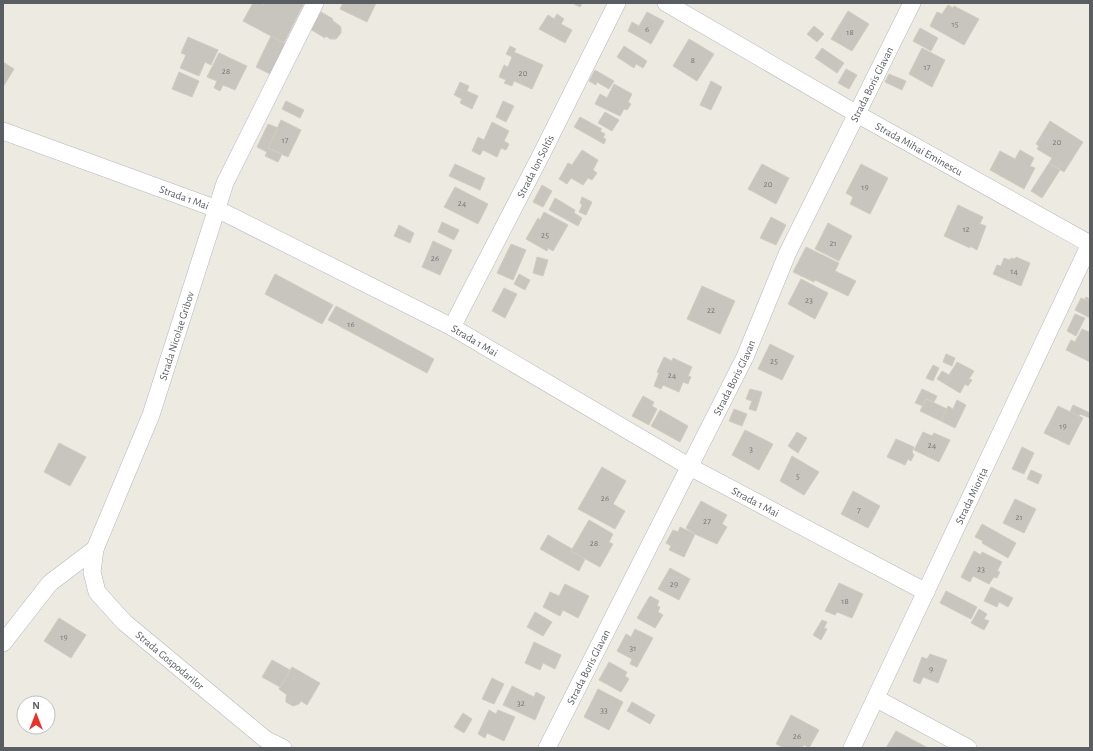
<svg xmlns="http://www.w3.org/2000/svg" width="1093" height="751" viewBox="0 0 1093 751" font-family="'Alegreya Sans',sans-serif">
<style>
.building{fill:#c8c5be;stroke:#d2ccbf}
.lines{fill:none;stroke-linecap:round;stroke-linejoin:round}
.street-casing{stroke:#b4b8bc;stroke-width:18}
.street{stroke:#fff;stroke-width:17}
.labels{text-anchor:middle;stroke-width:4;stroke-linejoin:round;paint-order:stroke}
.number-label{font-size:9px;fill:#76787a}
.street-label{font-size:11px;fill:#5a5e63;stroke:#fff}
</style>
<rect width="100%" height="100%" fill="#edeae1"/>
<path class="building" d="M253,3H260L263,5L264,3H304L284,43L243,21Z
M343,3H376L367,22L340,9Z
M572,3H582L580,7Z
M948,5L953,8L954,6L979,19L964,45L930,26L937,12L942,14Z
M848,11L869,24L852,51L831,39Z
M321,12L333,19L332,20L341,27V33L336,39H330L326,36L325,38L310,29Z
M647,12L664,21L651,44L628,31L632,22L639,26Z
M557,14L564,19L561,24L572,30L565,43L539,29L548,15L554,19Z
M814,26L824,34L817,42L807,34Z
M920,28L938,38L931,51L913,41Z
M271,36L286,44L272,75L256,67Z
M188,37L218,50L211,65L205,62L199,76L180,68L186,55L181,53Z
M689,39L714,54L697,81L673,66Z
M510,46L516,49L514,52L543,65L532,89L514,81L512,86L504,83L506,80L499,77L504,65L508,67L512,57L506,54Z
M624,46L647,61L643,68L636,64L634,68L617,57Z
M822,48L844,63L837,73L815,58Z
M922,48L945,60L932,87L909,74Z
M219,53L247,66L235,90L223,85L220,91L214,88L217,81L207,77Z
M3,62L14,69L3,87Z
M846,69L857,75L849,89L838,83Z
M595,70L614,81L609,89L597,82L596,85L589,81Z
M179,72L199,81L192,97L172,89Z
M889,74L906,81L902,90L885,82Z
M711,81L722,87L711,110L700,105Z
M460,82L469,86L467,91L478,96L472,109L460,103L462,99L454,95Z
M614,84L632,94L628,102L631,104L627,110L624,109L620,116L595,104L600,94L607,98Z
M286,101L304,110L300,118L282,109Z
M503,101L514,106L506,122L496,117Z
M605,112L619,120L612,131L598,123Z
M580,117L602,129L600,131L605,134L603,138L606,139L604,144L574,127Z
M281,120L301,130L288,157L268,148Z
M1050,121L1083,142L1064,172L1049,163L1052,158L1037,149L1039,146L1036,144Z
M492,122L509,131L504,141L509,144L506,150L501,148L497,157L483,150L480,155L472,151L478,137L484,140Z
M268,124L278,128L268,148L282,154L278,162L265,156L267,152L257,147Z
M582,150L598,160L593,170L597,173L592,180L588,178L583,185L571,178L567,184L559,179L568,163L572,165Z
M1020,150L1034,158L1030,166L1035,168L1024,189L990,170L1000,151L1015,159Z
M1049,163L1060,170L1042,198L1031,191Z
M455,164L485,178L480,190L449,176Z
M762,164L789,178L776,204L748,189Z
M861,164L888,178L870,214L850,204L853,197L846,193Z
M542,185L552,191L543,207L533,202Z
M455,187L488,204L478,224L444,207Z
M582,197L592,202L586,215L579,212L582,205L580,203Z
M555,198L575,210L574,213L582,218L578,226L549,210Z
M958,205L983,217L980,224L986,226L977,250L970,246V248L944,236Z
M544,212L568,225L553,251L548,248L547,251L526,239L538,218L540,220Z
M771,217L786,225L776,245L760,238Z
M442,222L459,230L454,240L438,232Z
M828,223L852,236L839,261L815,249Z
M399,225L414,233L410,243L394,236Z
M433,241L452,250L440,275L422,267Z
M511,244L526,250L513,280L497,273Z
M806,247L839,263L835,271L856,281L848,296L815,280L814,282L793,272Z
M537,257L548,260L543,276L533,273Z
M1016,257L1030,263L1021,286L993,274L997,265L1001,266L1004,258L1010,260L1011,258L1015,259Z
M275,274L333,305L322,324L265,294Z
M519,274L530,280L525,290L514,284Z
M801,279L828,293L815,319L788,304Z
M702,286L735,301L720,334L687,319Z
M504,288L517,294L505,318L492,311Z
M1086,297L1090,299V302L1085,299Z
M1081,298L1090,302V318L1075,310Z
M336,306L434,359L427,373L328,320Z
M1075,314L1085,318L1076,336L1067,331Z
M1082,329L1089,332L1090,331V362L1066,350L1071,340L1075,342Z
M770,344L794,356L782,380L758,369Z
M946,354L955,358L952,366L943,362Z
M664,357L672,361L673,358L692,367L688,376L691,377L688,384L683,382L679,392L663,385L661,389L654,386L659,373L657,372Z
M957,362L974,371L969,379L972,380L968,386L965,384L960,393L937,379L942,371L949,375Z
M933,365L939,368L933,381L926,378Z
M750,389L762,392L756,411L749,409L752,401L746,399Z
M922,389L937,396L934,402L926,399L923,406L915,403Z
M643,396L654,402L652,406L657,409L649,425L632,416Z
M926,399L947,409L941,421L920,411Z
M957,400L966,405L955,428L941,421L948,406L953,409Z
M1073,405L1090,413V418L1080,414L1079,416L1070,412Z
M1058,406L1083,418L1069,445L1044,433Z
M734,409L747,414L742,426L729,421Z
M660,410L688,426L680,442L651,426Z
M745,430L773,444L759,470L732,455Z
M797,432L807,438L798,453L788,446Z
M923,432L932,436L934,433L950,440L939,462L914,450Z
M896,439L914,447L912,452L914,455L911,461L908,459L905,465L887,457Z
M59,443L86,457L70,486L44,472Z
M1022,447L1034,453L1024,474L1012,469Z
M792,456L819,472L804,495L780,481Z
M602,467L626,481L613,504L625,511L615,529L578,509Z
M1031,470L1042,475L1038,484L1027,479Z
M853,491L880,506L868,528L841,514Z
M1015,499L1036,509L1024,533L1003,523Z
M701,501L727,515L722,524L727,527L717,544L695,534L686,528Z
M589,520L613,534L609,542L613,544L600,567L571,551Z
M982,524L1016,543L1008,558L982,543L983,541L975,537Z
M680,527L695,534L684,557L669,550L671,546L666,543L673,530L678,532Z
M548,535L572,549L571,551L585,559L579,571L540,549Z
M974,551L981,555L982,552L1002,562L997,571L1000,572L997,578L994,577L989,584L973,576L970,582L961,577Z
M670,568L690,579L679,600L658,589Z
M839,583L863,594L852,618L837,612L835,615L825,611Z
M565,584L589,596L578,618L563,610L560,616L543,607L550,592L559,596Z
M991,587L1013,598L1008,607L999,602L997,607L984,601Z
M946,591L977,607L971,619L940,603Z
M650,596L659,601L657,606L660,607L658,612L663,615L655,628L637,618Z
M979,609L987,614L984,619L989,621L984,630L971,623Z
M535,612L552,622L543,636L527,627Z
M59,618L86,635L71,658L44,641Z
M822,620L827,622L824,628L827,629L821,640L813,635Z
M635,629L653,638L637,667L630,664L632,659L617,651L626,634L631,637Z
M534,642L561,655L555,669L543,663L540,670L525,663Z
M930,654L947,660L938,683L923,677L920,684L913,681L922,657L927,659Z
M272,660L290,670L280,687L262,677Z
M609,662L627,672L625,676L629,679L621,692L599,680Z
M292,667L320,683L307,705L301,701L299,704L293,706L286,702V697L287,695L279,689Z
M492,678L504,684L494,704L482,699Z
M512,686L534,697L536,692L545,697L535,720L503,705Z
M598,689L623,702L609,730L584,717Z
M632,702L655,715L650,724L627,711Z
M489,710L496,714L498,710L515,717L504,741L487,733L485,738L478,734Z
M463,713L472,719L464,733L454,727Z
M791,715L819,730L809,748L804,745L802,748H784L776,744Z
M896,731L928,748H886Z"/>
<g class="lines">
<defs>
<g id="street">
<path id="s1" d="M666,3L857,114L1090,244"/>
<path id="s2" d="M3,131L217,209L452,327L690,467L926,592"/>
<path id="s3" d="M452,327L541,155L617,3"/>
<path id="s4" d="M95,549L92,572L97,592L124,622L265,739L283,748"/>
<path id="s5" d="M3,643L50,583L95,549L151,415L225,183L315,3"/>
<path d="M877,699L968,748"/>
<path id="s6" d="M547,748L745,357L788,252L912,3"/>
<path id="s7" d="M852,748L1090,244"/>
</g>
</defs>
<use href="#street" class="street-casing"/>
<use href="#street" class="street"/>
</g>
<g class="labels">
<g class="number-label">
<text x="955" y="27">15</text>
<text x="647" y="32">6</text>
<text x="850" y="35">18</text>
<text x="693" y="63">8</text>
<text x="927" y="70">17</text>
<text x="226" y="74">28</text>
<text x="523" y="76">20</text>
<text x="285" y="143">17</text>
<text x="1057" y="145">20</text>
<text x="768" y="187">20</text>
<text x="865" y="190">19</text>
<text x="462" y="206">24</text>
<text x="966" y="232">12</text>
<text x="545" y="238">25</text>
<text x="833" y="246">21</text>
<text x="435" y="261">26</text>
<text x="1014" y="274">14</text>
<text x="809" y="303">23</text>
<text x="711" y="313">22</text>
<text x="351" y="327">16</text>
<text x="774" y="364">25</text>
<text x="672" y="378">24</text>
<text x="1063" y="429">19</text>
<text x="932" y="448">24</text>
<text x="751" y="452">3</text>
<text x="798" y="479">5</text>
<text x="605" y="501">26</text>
<text x="859" y="513">7</text>
<text x="1019" y="520">21</text>
<text x="707" y="524">27</text>
<text x="594" y="546">28</text>
<text x="981" y="572">23</text>
<text x="674" y="587">29</text>
<text x="845" y="604">18</text>
<text x="64" y="640">19</text>
<text x="633" y="651">31</text>
<text x="931" y="672">9</text>
<text x="521" y="706">32</text>
<text x="604" y="713">33</text>
<text x="797" y="739">26</text>
</g>
<g class="street-label">
<text dy="4" stroke="none"><textPath href="#s6" startOffset="739">Strada Boris Glavan</textPath></text>
<text dy="4" stroke="none"><textPath href="#s1" startOffset="292">Strada Mihai Eminescu</textPath></text>
<text dy="4" stroke="none"><textPath href="#s3" startOffset="181">Strada Ion Soltîs</textPath></text>
<text dy="4" stroke="none"><textPath href="#s2" startOffset="193">Strada 1 Mai</textPath></text>
<text dy="4" stroke="none"><textPath href="#s5" startOffset="361">Strada Nicolae Gribov</textPath></text>
<text dy="4" stroke="none"><textPath href="#s2" startOffset="517">Strada 1 Mai</textPath></text>
<text dy="4" stroke="none"><textPath href="#s6" startOffset="415">Strada Boris Glavan</textPath></text>
<text dy="4" stroke="none"><textPath href="#s7" startOffset="279">Strada Miorița</textPath></text>
<text dy="4" stroke="none"><textPath href="#s2" startOffset="841">Strada 1 Mai</textPath></text>
<text dy="4" stroke="none"><textPath href="#s4" startOffset="144">Strada Gospodarilor</textPath></text>
<text dy="4" stroke="none"><textPath href="#s6" startOffset="91">Strada Boris Glavan</textPath></text>
</g>
</g>
<rect width="1093" height="751" fill="none" stroke="#5a5e63" stroke-width="8"/>
<g transform="translate(36 715)"><circle r="19" fill="#ffffff" stroke="#bdbfc1"/>
<path d="M0-3L7 15L0 10L-7 15Z" fill="#ec3128"/>
<text y="-6" font-size="11" font-weight="bold" text-anchor="middle" fill="#5a5e63">N</text>
</g>
</svg>
